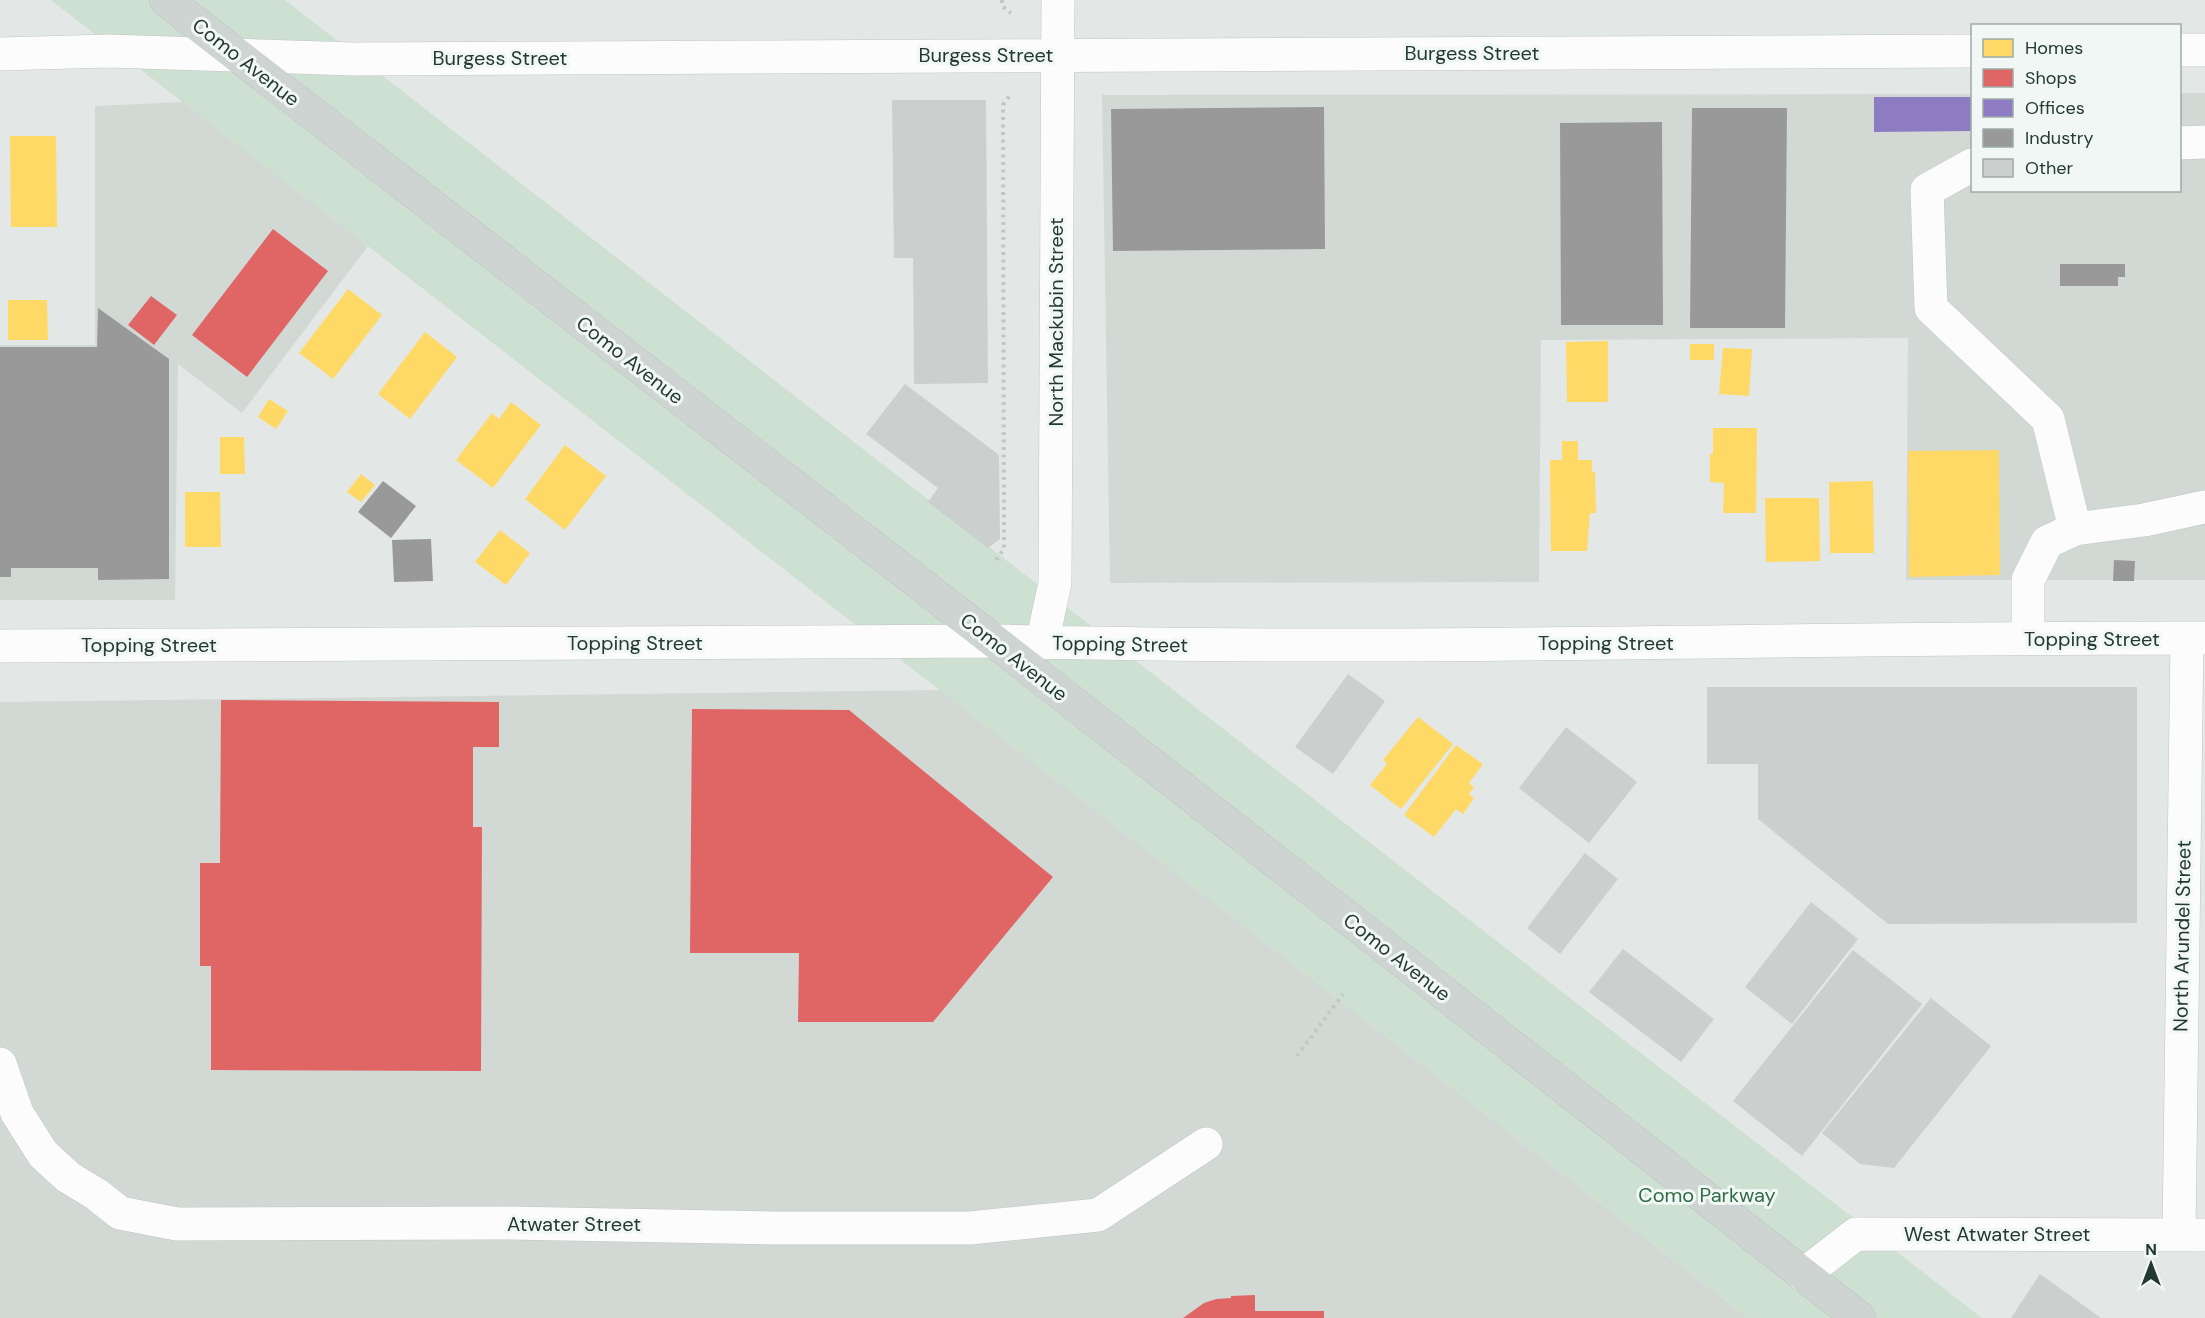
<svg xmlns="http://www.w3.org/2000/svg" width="2205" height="1318" viewBox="0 0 2205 1318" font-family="'DM Sans',sans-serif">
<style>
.built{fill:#d2d9d5}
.green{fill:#cee0d2}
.homes{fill:#ffd966}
.shops{fill:#e06666}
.offices{fill:#8e7cc3}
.industry{fill:#999}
.building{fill:#cbcfcd}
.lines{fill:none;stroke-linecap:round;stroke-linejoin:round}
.minor-casing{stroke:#c0c5c3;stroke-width:34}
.major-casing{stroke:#bcc4c2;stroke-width:34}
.path{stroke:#c0c8c4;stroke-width:4;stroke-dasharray:3 4.5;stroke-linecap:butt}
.minor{stroke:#fbfcfb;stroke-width:33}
.major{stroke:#ced4d2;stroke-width:33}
.labels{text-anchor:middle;stroke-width:6;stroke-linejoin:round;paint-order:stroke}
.street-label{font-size:20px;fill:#233932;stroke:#f1f7f4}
.park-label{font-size:20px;fill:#316c44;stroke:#f1f7f4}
</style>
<rect width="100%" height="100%" fill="#e3e8e6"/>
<path class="built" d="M2180,93H2205V580H1906L1908,338L1541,340L1539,582L1110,583L1102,95L1972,94V190H2180Z
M183,102L368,246L242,413L178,364L175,600H0V345H95V106Z
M940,690L1748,1318H0V702Z"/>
<path class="green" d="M51,0H285L1982,1318H1748Z"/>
<path class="homes" d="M10,136H56L57,227H11Z
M348,289L382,315L333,379L299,353Z
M8,300H47L48,340H8Z
M425,332L457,357L410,419L378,394Z
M1608,341V402H1567L1566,342Z
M1690,344H1714V360H1690Z
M1723,348L1752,349L1749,396L1719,394Z
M269,399L288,411L276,429L258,417Z
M511,402L541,425L493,488L456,460L492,413L499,419Z
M1713,428H1757L1756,513H1723L1724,483L1710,482V454H1713Z
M220,437H244L245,474H220Z
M1562,441H1578V460H1592V472H1595L1596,513H1590L1587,551H1551L1550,460H1562Z
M565,445L606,476L565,530L525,499Z
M1999,450L2000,575L1909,577L1908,451Z
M361,474L375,485L361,502L347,492Z
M1873,481L1874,553H1830L1829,482Z
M185,492H220L221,547H185Z
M1765,498H1819L1820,561L1766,562Z
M500,530L530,553L506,585L475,562Z
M1418,717L1453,744L1401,809L1370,785L1387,764L1383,760Z
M1456,745L1483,764L1469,783L1474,787L1469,794L1474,798L1463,814L1456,809L1434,837L1404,815Z"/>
<path class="shops" d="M273,229L328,271L247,377L192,335Z
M151,296L177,315L154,345L128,325Z
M221,700L499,702V747H473V827H482L481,1071L211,1070V966H200V863H220Z
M692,709L849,710L1053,877L933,1022H798L799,953H690Z
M1255,1295V1311H1324V1318H1183L1204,1303L1216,1299L1231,1298V1296Z"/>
<path class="offices" d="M1874,97H1972V131L1874,132Z"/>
<path class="industry" d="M1324,107L1325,249L1113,251L1111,109Z
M1692,108H1787L1785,328H1690Z
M1662,122L1663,325H1561L1560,123Z
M2060,264H2125V277H2118V286H2060Z
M98,308L169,359V579L98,580V568H11V577H0V347H97Z
M383,481L416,506L391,538L358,512Z
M431,539L433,581L394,582L392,540Z
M2114,560L2135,561L2134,581H2113Z"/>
<path class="building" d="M892,100H986L988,383L914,384L913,258H894Z
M905,384L999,455L1000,539L988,548L928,502L938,488L866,434Z
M1348,674L1385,701L1333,774L1295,747Z
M1707,687H2137V923L1888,924L1758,819V764H1707Z
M1566,727L1637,782L1589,843L1519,788Z
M1585,853L1618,879L1560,954L1527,928Z
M1811,902L1858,939L1792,1024L1745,987Z
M1623,949L1714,1019L1681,1062L1589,992Z
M1853,950L1922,1004L1802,1156L1733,1101Z
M1931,998L1991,1046L1894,1168L1860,1164L1822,1133Z
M2040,1274L2101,1318H2011Z"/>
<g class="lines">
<defs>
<path id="minor" d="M2180,50H2205
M0,54L108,51L353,59L1972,51
M2180,143L2205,142
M1972,165L1927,190L1931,308L2048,419L2075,529
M2028,639V580L2047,542L2075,529L2144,520L2205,507
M1042,643L1055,583L1058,0
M0,646L994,641C1397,652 1801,637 2205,638
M0,1064L17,1113L43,1154L68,1177L96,1194L120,1213L177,1224L506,1223L774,1228H970L1098,1215L1206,1144
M2179,1234L2187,638
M1803,1275L1856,1234L2205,1235"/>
<path id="major" d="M166,0L994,641L1859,1318"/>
</defs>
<use href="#minor" class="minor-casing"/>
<use href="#major" class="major-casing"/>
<path class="path" d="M1002,0V6L1011,13
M996,560L1004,549L1003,105L1011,94
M1297,1056L1343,994"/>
<use href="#minor" class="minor"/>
<use href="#major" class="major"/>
</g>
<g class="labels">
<g class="street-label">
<text x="1472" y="60">Burgess Street</text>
<text x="986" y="62">Burgess Street</text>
<text x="500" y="65">Burgess Street</text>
<text transform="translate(246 62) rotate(38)" y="7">Como Avenue</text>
<text transform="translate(1056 322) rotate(-90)" y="7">North Mackubin Street</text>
<text transform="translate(630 360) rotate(38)" y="7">Como Avenue</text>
<text x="2092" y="646">Topping Street</text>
<text x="635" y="650">Topping Street</text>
<text x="1606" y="650">Topping Street</text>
<text transform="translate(1120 644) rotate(1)" y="7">Topping Street</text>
<text x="149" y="652">Topping Street</text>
<text transform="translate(1014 657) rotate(38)" y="7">Como Avenue</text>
<text transform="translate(2182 936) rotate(-89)" y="7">North Arundel Street</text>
<text transform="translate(1397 957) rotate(38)" y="7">Como Avenue</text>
<text x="574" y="1231">Atwater Street</text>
<text x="1997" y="1241">West Atwater Street</text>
</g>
<g class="park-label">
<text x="1707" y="1202">Como Parkway</text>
</g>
</g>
<rect x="1971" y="24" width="210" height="168" fill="#f1f7f4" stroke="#9faba6" stroke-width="1.5"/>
<rect x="1983" y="39" width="30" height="18" fill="#ffd966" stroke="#9faba6" stroke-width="1.5"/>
<text x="2025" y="54" font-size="18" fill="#233932">Homes</text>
<rect x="1983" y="69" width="30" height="18" fill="#e06666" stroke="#9faba6" stroke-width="1.5"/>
<text x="2025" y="84" font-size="18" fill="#233932">Shops</text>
<rect x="1983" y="99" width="30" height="18" fill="#8e7cc3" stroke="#9faba6" stroke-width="1.5"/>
<text x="2025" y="114" font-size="18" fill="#233932">Offices</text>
<rect x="1983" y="129" width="30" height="18" fill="#999999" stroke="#9faba6" stroke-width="1.5"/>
<text x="2025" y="144" font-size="18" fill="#233932">Industry</text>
<rect x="1983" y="159" width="30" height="18" fill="#cbcfcd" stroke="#9faba6" stroke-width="1.5"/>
<text x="2025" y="174" font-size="18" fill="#233932">Other</text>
<g transform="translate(2151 1264)" stroke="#f1f7f4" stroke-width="4.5" paint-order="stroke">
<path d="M0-4.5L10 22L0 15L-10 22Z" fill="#233932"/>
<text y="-9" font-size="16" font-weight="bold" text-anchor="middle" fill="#233932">N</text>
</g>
</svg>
